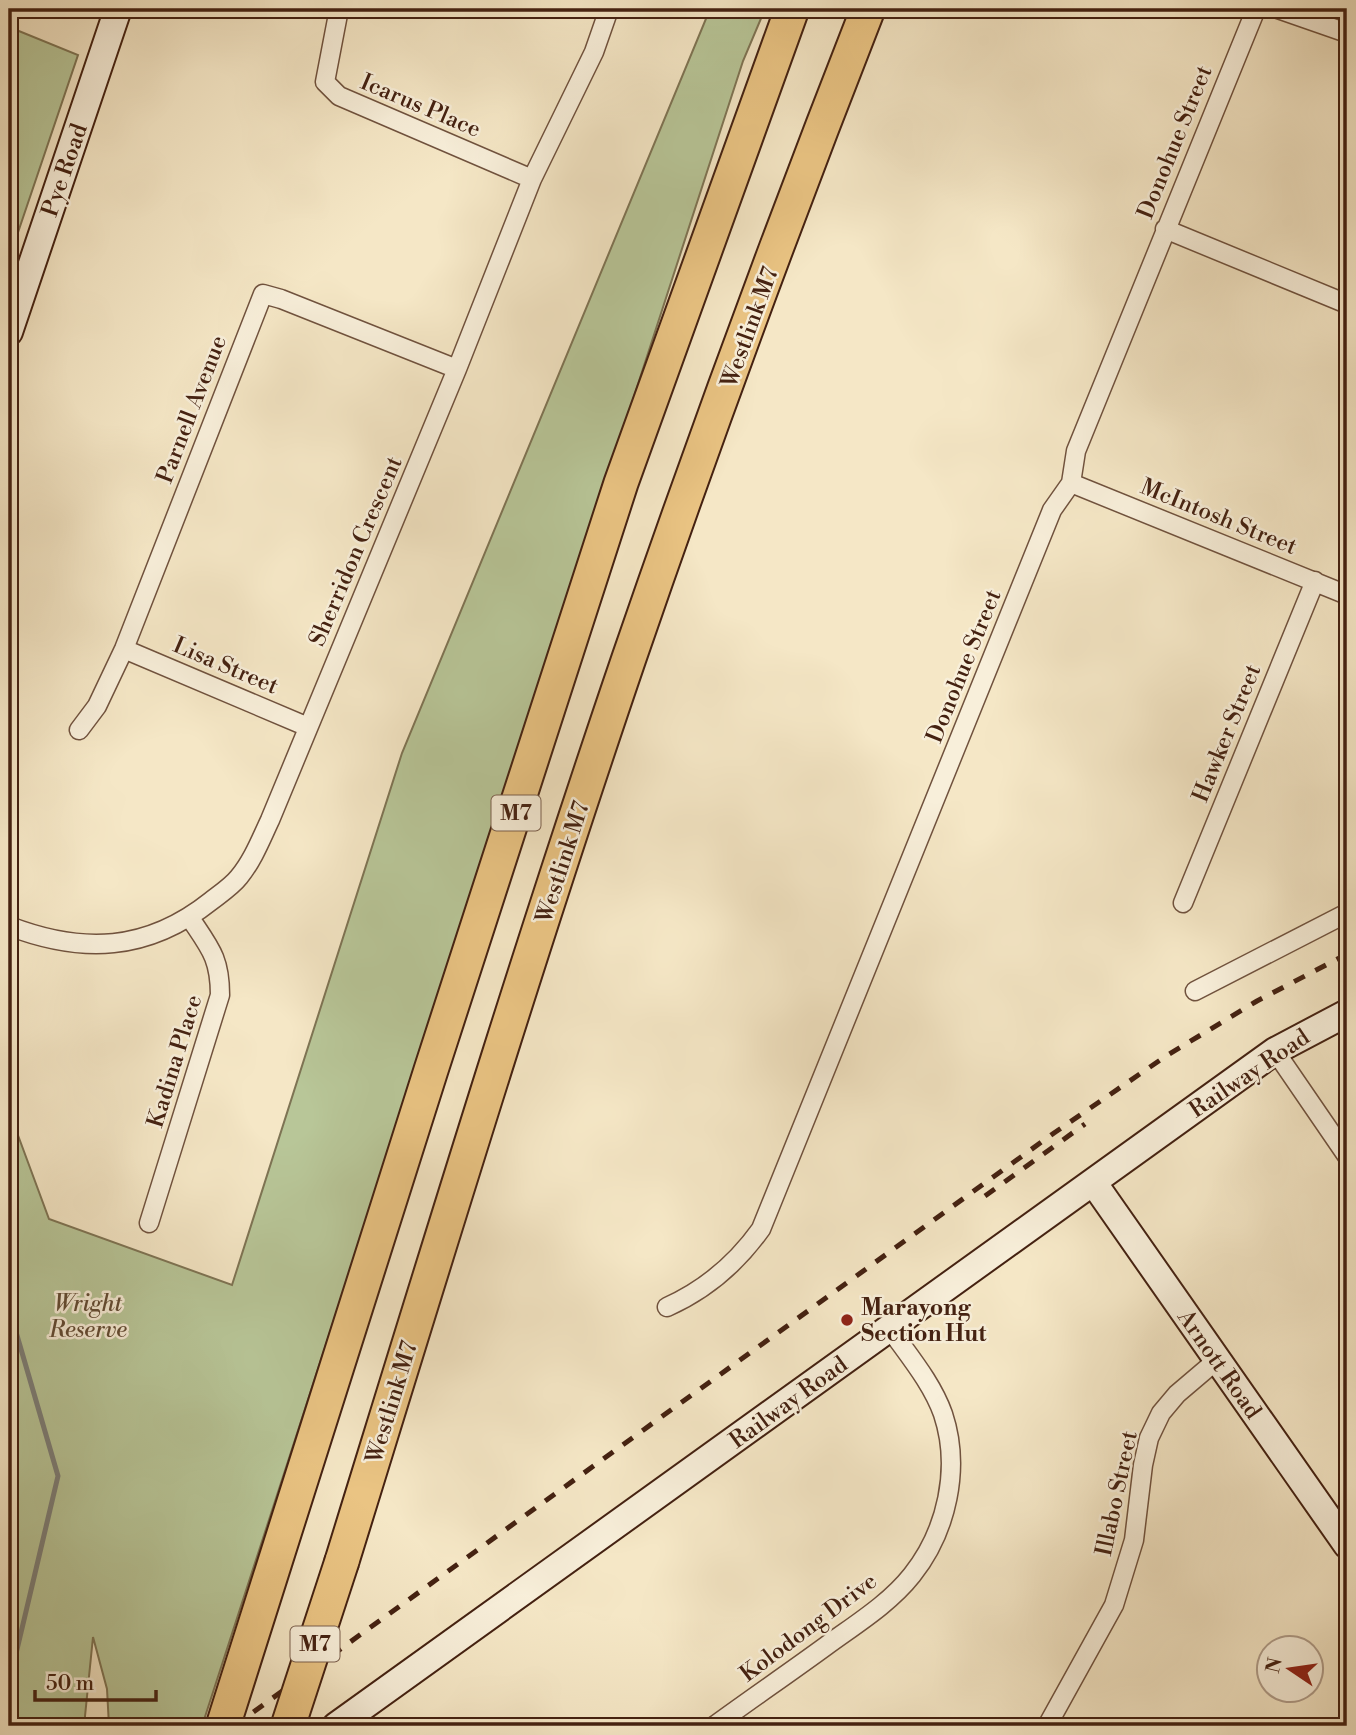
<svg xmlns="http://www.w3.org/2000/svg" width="1356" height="1735" viewBox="0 0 1356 1735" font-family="'Libre Bodoni',serif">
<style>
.green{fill:#b8c698;stroke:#7e7454;stroke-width:2}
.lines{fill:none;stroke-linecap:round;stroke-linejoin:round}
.stream{stroke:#7c7f79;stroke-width:5}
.street-casing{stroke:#70523e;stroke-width:21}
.secondary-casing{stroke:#442111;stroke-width:30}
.highway-casing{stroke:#442111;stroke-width:37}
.street{stroke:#f8efda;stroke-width:18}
.secondary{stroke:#f8efda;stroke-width:26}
.highway{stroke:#eac483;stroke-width:33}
.rail{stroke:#442111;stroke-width:5;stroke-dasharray:12 12;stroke-linecap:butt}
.highway-bridge-casing{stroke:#442111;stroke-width:37;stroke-linecap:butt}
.highway-bridge{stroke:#eac483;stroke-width:33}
.poi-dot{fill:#8f2418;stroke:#f8efda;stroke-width:2.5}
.labels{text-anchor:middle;stroke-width:5;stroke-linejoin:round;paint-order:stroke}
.shield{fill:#f8efda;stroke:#7a5f4d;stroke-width:2}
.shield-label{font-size:21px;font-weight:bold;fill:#442111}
.street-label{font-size:23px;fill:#442111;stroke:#f8efda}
.park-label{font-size:23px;font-style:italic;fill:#614a33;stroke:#f8efda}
.poi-label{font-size:23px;font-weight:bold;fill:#442111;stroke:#f8efda;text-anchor:start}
</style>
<rect width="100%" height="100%" fill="#f5e7c6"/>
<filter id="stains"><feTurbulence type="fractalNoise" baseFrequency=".00286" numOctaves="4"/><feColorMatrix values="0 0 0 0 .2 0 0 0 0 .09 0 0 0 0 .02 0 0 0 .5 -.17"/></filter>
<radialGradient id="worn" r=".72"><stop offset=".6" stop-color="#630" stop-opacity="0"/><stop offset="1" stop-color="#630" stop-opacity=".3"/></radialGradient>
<path class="green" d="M710,9H765L743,61L202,1726H109L107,1689L93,1637L84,1726H9V1111L49,1219L232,1285L402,753Z
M9,27L78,55L10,256L9,255Z"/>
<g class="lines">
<path class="stream" d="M9,1308L58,1476L15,1658L9,1671"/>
<defs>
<path id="street" d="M339,9L325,82L339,96L532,179
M1278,9L1347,33
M1165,229L1347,304
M1071,483L1347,595
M124,649L308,727
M79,730L97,706L124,649L263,294L281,299L457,369
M1183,903L1315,581
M9,926C82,954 147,952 211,901C220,894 232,886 239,877C253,860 261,839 270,820L457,369L532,179L594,52L609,9
M1195,991L1347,913
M1275,1051L1347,1156
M149,1223L220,995C220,958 210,948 190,918
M667,1307C705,1290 736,1264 761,1229L1052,510L1071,483L1076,451L1256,9
M714,1726C751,1699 789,1673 826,1646C856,1624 889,1604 912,1575C947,1531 961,1468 943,1414C932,1383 909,1356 890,1329
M1047,1726L1114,1605L1134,1540L1143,1465L1149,1438L1161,1413L1177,1394L1217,1360"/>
<path id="secondary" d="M9,332L118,9
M1093,1182L1347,1545
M336,1726L1275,1051L1347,1013"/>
<path id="highway" d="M342,1561C435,1260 527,957 629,658C704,440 784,223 868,9
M223,1726L431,1070L621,483L792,9"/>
</defs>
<use href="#street" class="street-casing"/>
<use href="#secondary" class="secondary-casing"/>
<use href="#highway" class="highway-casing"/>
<use href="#street" class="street"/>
<use href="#secondary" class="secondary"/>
<use href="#highway" class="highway"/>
<path class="rail" d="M985,1196L1085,1124
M234,1726L1054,1133L1166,1056L1257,1001L1347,954"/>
<defs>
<path id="highway-bridge" d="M288,1726L342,1561"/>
</defs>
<use href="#highway-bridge" class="highway-bridge-casing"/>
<use href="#highway-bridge" class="highway-bridge"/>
</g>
<circle class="poi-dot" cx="847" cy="1320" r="7"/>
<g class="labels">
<g class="shield">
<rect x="491.5" y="795.5" width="49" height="35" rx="5"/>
<rect x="290.5" y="1626.5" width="49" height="35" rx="5"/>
</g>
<g class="shield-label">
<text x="516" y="820">M7</text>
<text x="315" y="1651">M7</text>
</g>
<g class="street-label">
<text transform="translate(421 105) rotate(23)" y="8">Icarus Place</text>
<text transform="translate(1174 142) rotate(-68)" y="8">Donohue Street</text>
<text transform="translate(64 170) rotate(-71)" y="8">Pye Road</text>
<text transform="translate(749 327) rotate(-70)" y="8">Westlink M7</text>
<text transform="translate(191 409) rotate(-69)" y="8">Parnell Avenue</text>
<text transform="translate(1219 516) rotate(22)" y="8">McIntosh Street</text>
<text transform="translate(355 551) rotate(-67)" y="8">Sherridon Crescent</text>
<text transform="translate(226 665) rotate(23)" y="8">Lisa Street</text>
<text transform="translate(963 666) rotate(-68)" y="8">Donohue Street</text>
<text transform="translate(1226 733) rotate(-68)" y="8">Hawker Street</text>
<text transform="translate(562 862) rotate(-72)" y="8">Westlink M7</text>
<text transform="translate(174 1061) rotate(-73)" y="8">Kadina Place</text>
<text transform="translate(1249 1073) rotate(-34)" y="8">Railway Road</text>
<text transform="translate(1220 1364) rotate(55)" y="8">Arnott Road</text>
<text transform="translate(391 1402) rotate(-73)" y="8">Westlink M7</text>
<text transform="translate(788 1402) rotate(-36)" y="8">Railway Road</text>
<text transform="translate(1116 1493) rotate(-78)" y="8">Illabo Street</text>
<text transform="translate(808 1627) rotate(-37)" y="8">Kolodong Drive</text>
</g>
<g class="park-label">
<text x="88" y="1311">Wright<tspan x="88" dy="26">Reserve</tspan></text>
</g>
<g class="poi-label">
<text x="861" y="1315">Marayong<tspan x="861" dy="26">Section Hut</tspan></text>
</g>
</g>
<rect width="1356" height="1735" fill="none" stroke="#f5e7c6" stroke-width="35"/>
<rect x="10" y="10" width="1335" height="1714" fill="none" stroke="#442111" stroke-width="3.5"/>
<rect x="18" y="18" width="1321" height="1700" fill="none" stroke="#442111" stroke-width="2"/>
<g transform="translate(1290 1669) rotate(283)"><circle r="33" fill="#f8efda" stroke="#b09d8a" stroke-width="2"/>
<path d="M0-5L12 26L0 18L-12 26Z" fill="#8f2418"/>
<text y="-10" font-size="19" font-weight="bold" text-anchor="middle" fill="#442111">N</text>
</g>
<path d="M35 1690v10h121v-10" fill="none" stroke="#442111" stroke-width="3.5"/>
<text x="46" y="1690" font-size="21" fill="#442111" stroke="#f8efda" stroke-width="5" paint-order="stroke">50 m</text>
<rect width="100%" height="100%" filter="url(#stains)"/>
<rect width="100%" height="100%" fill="url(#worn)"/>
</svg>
